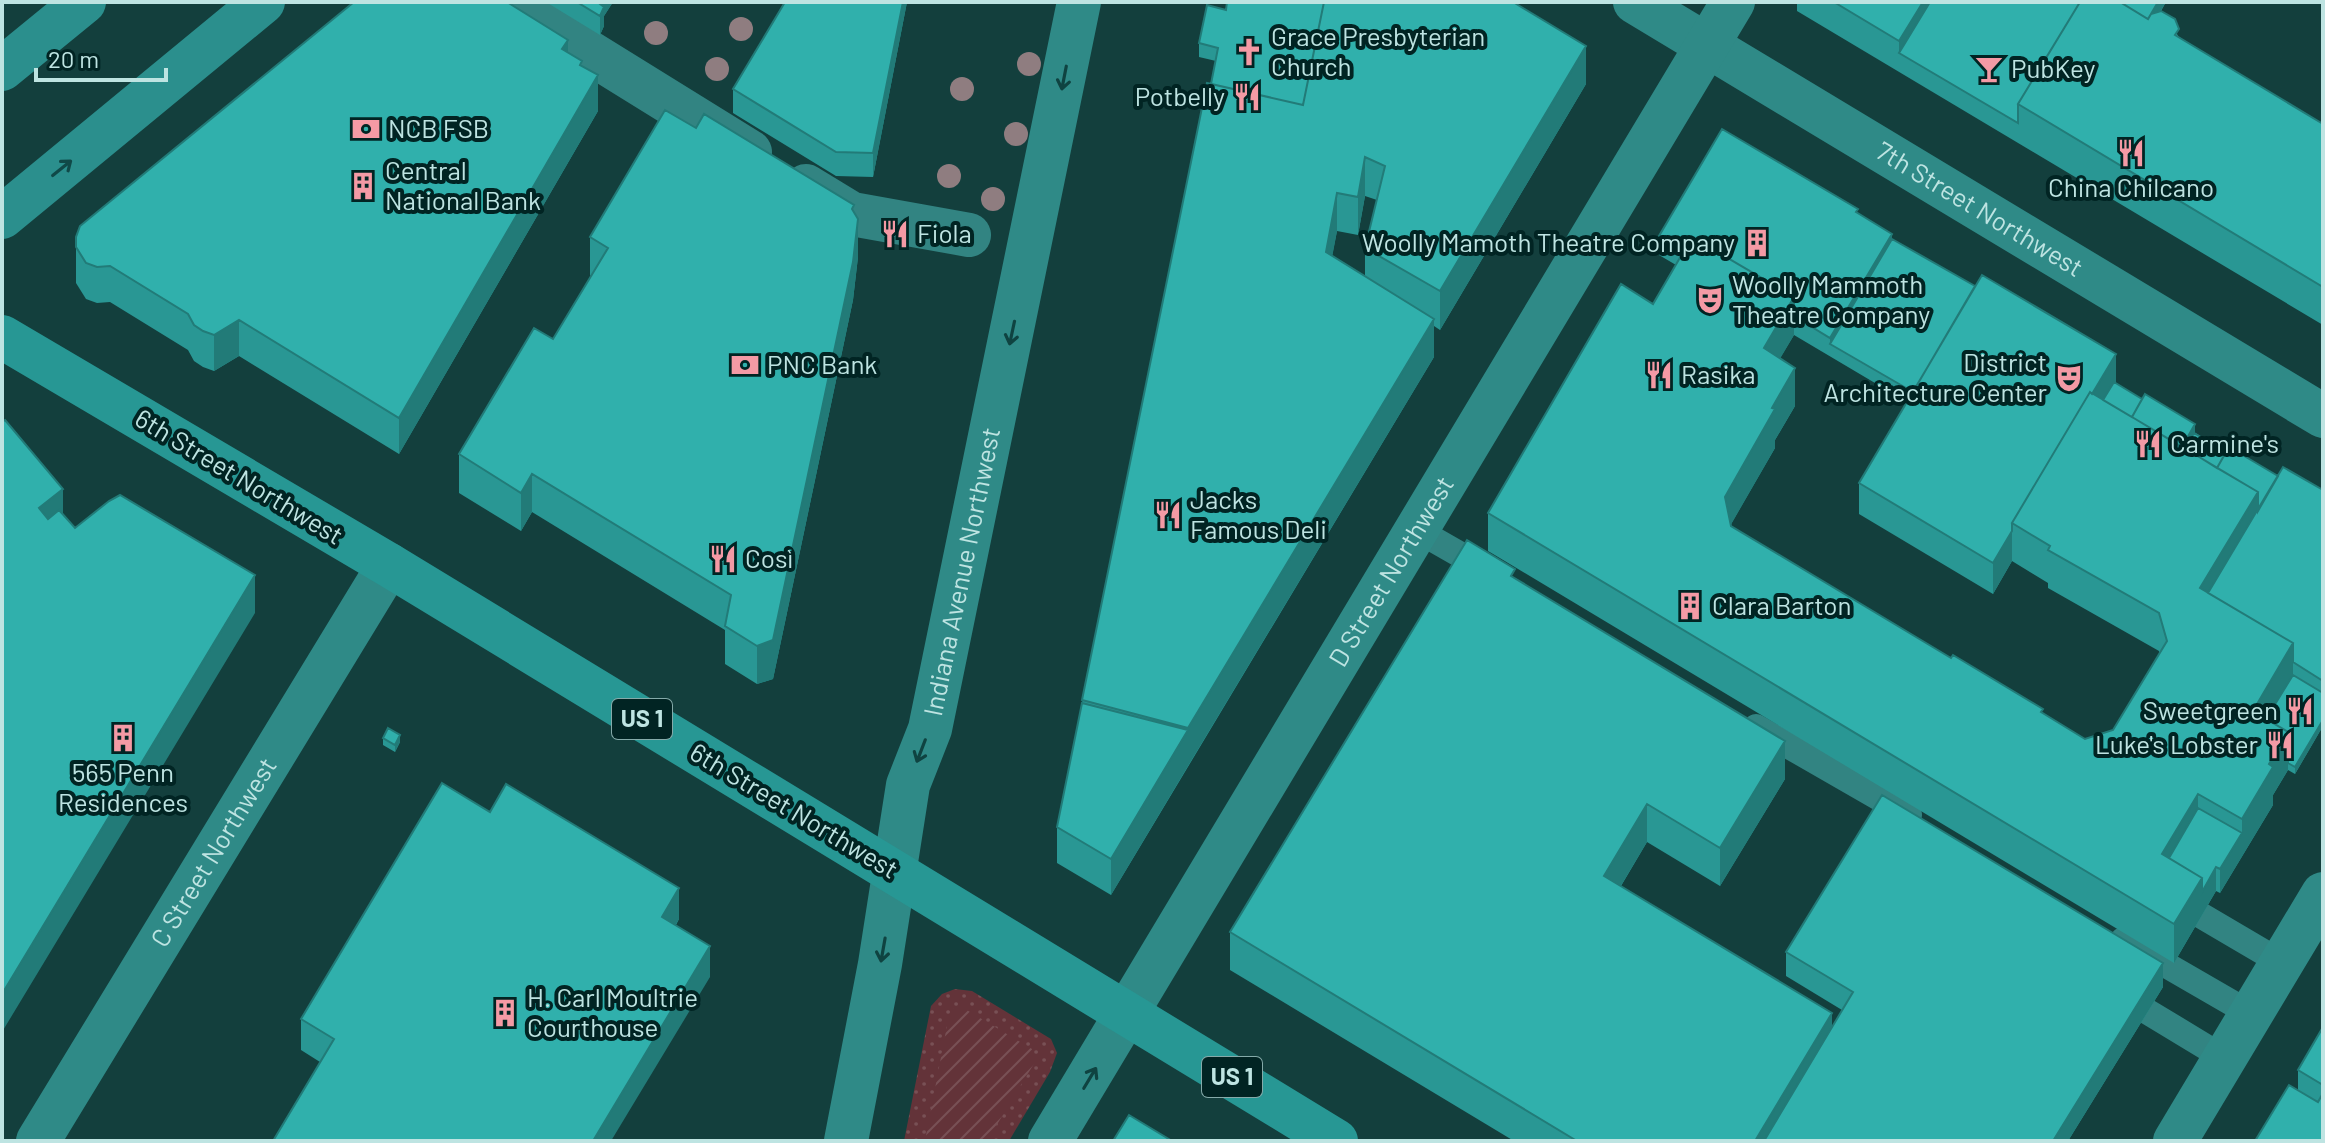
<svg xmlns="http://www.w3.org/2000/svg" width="2325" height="1143" viewBox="0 0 2325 1143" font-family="Barlow,sans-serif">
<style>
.park{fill:url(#park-dots)}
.garden{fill:url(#garden-furrows)}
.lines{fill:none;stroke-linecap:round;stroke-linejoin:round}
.lane{stroke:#328482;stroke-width:26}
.street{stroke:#328482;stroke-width:44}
.secondary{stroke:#2f8a87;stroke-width:44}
.primary{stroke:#2b8f8d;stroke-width:44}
.highway{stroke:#279794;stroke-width:44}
.tree{fill:#8f7d80}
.wall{fill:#299794;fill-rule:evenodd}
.shaded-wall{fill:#227b78}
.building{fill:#30b0ac;stroke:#227b78;stroke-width:2}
.oneway{stroke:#0f4341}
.oneway2{stroke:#104948}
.labels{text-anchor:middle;stroke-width:8;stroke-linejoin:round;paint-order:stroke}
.shield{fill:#012423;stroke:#85aaa9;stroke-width:2}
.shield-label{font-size:24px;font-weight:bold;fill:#bee4e2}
.poi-label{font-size:26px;fill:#bee4e2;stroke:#012423;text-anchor:start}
.street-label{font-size:26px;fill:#bee4e2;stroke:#012423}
</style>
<defs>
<pattern id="park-dots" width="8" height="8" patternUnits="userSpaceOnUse" patternTransform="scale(2)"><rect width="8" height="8" fill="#633339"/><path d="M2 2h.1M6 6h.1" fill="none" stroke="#785055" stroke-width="1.8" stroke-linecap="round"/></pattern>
<pattern id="garden-furrows" width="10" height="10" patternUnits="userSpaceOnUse" patternTransform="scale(2)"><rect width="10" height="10" fill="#633339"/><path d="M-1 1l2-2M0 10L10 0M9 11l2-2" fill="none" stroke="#785055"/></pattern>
</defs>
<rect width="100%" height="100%" fill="#133f3d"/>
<path class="park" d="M955,989L972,991L1051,1039L1057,1053L1050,1072L1009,1141H904L931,1006L942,994Z"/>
<path class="garden" d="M960,1006L1032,1049L1035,1062L987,1141H925L949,1015L954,1008Z"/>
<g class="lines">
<path class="lane" d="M1417,530L1487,570
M1756,727L1909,815
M2202,916L2282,963
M2123,940L2251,1014
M2148,1012L2224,1058"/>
<path class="street" d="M508,2L750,152
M806,186L852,214L969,235"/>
<g class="secondary">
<path id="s1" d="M1635,2L2323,416"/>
<path id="s2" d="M38,1141L389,565"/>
<path id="s3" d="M846,1141L880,964L908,785L930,729L1079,2"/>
<path id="s4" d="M1050,1141L1733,2"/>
<path d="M2175,1141L2323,894"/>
</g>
<path class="primary" d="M2,69L84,2
M2,217L263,2"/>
<path class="highway" d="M2,337L389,565L1336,1141"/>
</g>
<g class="tree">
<circle cx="741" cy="29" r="12"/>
<circle cx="656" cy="33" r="12"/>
<circle cx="1029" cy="64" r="12"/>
<circle cx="717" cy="69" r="12"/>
<circle cx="962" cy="89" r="12"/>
<circle cx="1016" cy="134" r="12"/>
<circle cx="949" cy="176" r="12"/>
<circle cx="993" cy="199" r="12"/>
</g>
<path class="wall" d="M546,2H613L604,16V26L600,35Z
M907,2L873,177L836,176L733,113V89Z
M1797,2H2166L2161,11L2179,37L2323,124V325L1797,11Z
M1226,10L1586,84L1440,330L1434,326V357L1111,895L1057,863V827L1207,83L1211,84L1216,61L1199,57V43ZM1365,196L1377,200L1365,248V277L1332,256L1337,231L1358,235Z
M568,53L582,66L598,111L399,454L239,356L214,371L203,367L194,361L188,350L110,302L97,303L86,299L76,283V237Z
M696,128L854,213L858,257L853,300L773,679L757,684L725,664V630L532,512L521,531L459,493V454L553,339L591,276L590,275V237Z
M1858,213L1892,239L2116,383L2226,452L2278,476L2323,490V726L2295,774L2288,770L2273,795V805L2220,893L2216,891L2174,963L1488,551V513L1653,304L1676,265L1659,255V236ZM1794,335L1907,402L1859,483V514L1993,594L2012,561L2048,583V588L2159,651V654L2113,730L2085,739L1731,526V524L1775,448V440L1795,406L1780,358Z
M1515,579L1785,779L1720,886L1647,842L1621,886L1832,1027L1842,1010L1786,976V952L2163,987L2068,1141H1514L1230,970V932Z
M383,738L400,742L395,752L383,745Z
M490,812L679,919L676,925L710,977L320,1062L301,1050V1019Z
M2323,1027V1141L2298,1090V1070Z"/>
<path class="shaded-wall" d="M601,2H613L604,16V26L600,35V4Z
M903,2H907L873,177V153Z
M1923,2H1942L1899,53V41Z
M2158,2H2166L2146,35V22Z
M568,40V76L562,49Z
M1586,46V84L1440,330V291Z
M598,75V111L399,454V418Z
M1365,157V196L1358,235V197Z
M1337,193V231L1326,290V252Z
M858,219V257L853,300L773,679L757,684V646Z
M1892,234V253L1830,344V338Z
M1794,297V335L1764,386V348Z
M1434,319V357L1188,766V728Z
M239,320V356L214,371V335Z
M2116,354V385L2015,525Z
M1795,368V406L1775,440V448L1725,535V497L1772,408Z
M2195,424V438L2171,465Z
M532,474V512L521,531V493Z
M63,489V528L39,546V508Z
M2258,492V516L2209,612L2200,588Z
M2012,531V561L1993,594V563Z
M255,575V613L2,1032V994Z
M2293,643V682L2256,744L2253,711Z
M2323,720V726L2295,774V767Z
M1188,730V766L1111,895V859Z
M2288,732V770L2273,795V805L2220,893V869L2242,833V819L2269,764Z
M400,735V742L395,752V745Z
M1785,741V779L1720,886V848Z
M2198,794V832L2173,875L2162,854Z
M1647,804V842L1604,914V876Z
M2216,867V891L2174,963V924L2202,878Z
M679,888V919L662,948V917Z
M710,946V977L611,1141H593Z
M2163,963V987L2068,1141H2053Z
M1832,1013V1051L1778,1141H1755Z"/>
<path class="building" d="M354,2H507L568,40L562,49L582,61L580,65L598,75L399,418L239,320L214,335L203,331L194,325L188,314L110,266L97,267L86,263L76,247V237L80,226Z
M577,2H601L600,4L604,7L600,16Z
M785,2H903L873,153L836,152L733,89Z
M1227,2H1324L1303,105L1211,84L1218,48L1199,43L1207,5L1226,10Z
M1324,2H1513L1586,46L1440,291L1365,248L1385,166L1365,157L1358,197L1337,193L1326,252L1434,319L1188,728L1082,700L1207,83L1303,105Z
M1834,2H1923L1899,41Z
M1930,2H2080L2018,104V123L1899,53Z
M2080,2H2120L2148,19L2151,14L2161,11L2175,19L2179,29L2175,35L2323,124V287L2018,104Z
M2120,2H2158L2148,19Z
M665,110L696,128L704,114L854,205L852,209L858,219L853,262L773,640L757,646L725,626L731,595L532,474L521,493L459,454L534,328L553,339L608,248L590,237Z
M1722,129L1858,209L1856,212L1892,234L1830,338L1794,316V297L1692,237L1684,251L1659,236Z
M1692,237L1794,297L1764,348L1795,368L1772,408L1775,409L1725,497L1731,526L1951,658L1953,655L2043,709L2041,712L2085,739L2113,730L2167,641L2159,613L2048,550L2050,546L2012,523L2090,392L2258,492L2200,588L2293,643L2253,711L2288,732L2269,764L2273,767L2242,819L2198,794L2162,854L2202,878L2174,924L1488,513L1621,284L1653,304Z
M1892,239L1975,286L1913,392L1830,344Z
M1982,275L2116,354L2092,394L2090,392L2012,523V531L1993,563L1859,483Z
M2114,382L2142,399L2132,417L2103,400Z
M2145,394L2195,424L2182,447L2132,417Z
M5,420L63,489L39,508L48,519L59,510L75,528L109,501L120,495L255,575L2,994V422Z
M2194,433L2226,452L2217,468L2185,448Z
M2229,447L2278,476L2258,511V492L2217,468Z
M2283,467L2323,490V681L2293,662V643L2208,593Z
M1467,540L1515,569L1511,576L1785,741L1720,848L1647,804L1604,876L1832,1013L1755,1141H1577L1230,932Z
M2293,675L2323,693V720L2295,767L2288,763V732L2266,719Z
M1082,703L1188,730L1111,859L1057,827Z
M388,728L400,735L395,745L383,738Z
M442,783L490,812L506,784L679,888L662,917L710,946L593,1141H273L334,1039L301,1019Z
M1882,795L2163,963L2053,1141H1764L1853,992L1786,952Z
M2198,808L2242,833L2220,869L2216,867L2202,892V878L2169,858Z
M2323,1027V1085L2298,1070Z
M2289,1085L2318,1102L2323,1093V1141H2255Z
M1129,1115L1172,1141H1113Z"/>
<defs><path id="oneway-shaft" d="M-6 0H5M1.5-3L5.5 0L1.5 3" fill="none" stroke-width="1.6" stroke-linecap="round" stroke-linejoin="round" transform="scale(2)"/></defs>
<g class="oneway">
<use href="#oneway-shaft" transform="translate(1064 78) rotate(101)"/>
<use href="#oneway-shaft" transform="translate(1012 333) rotate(102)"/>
<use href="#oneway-shaft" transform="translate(921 751) rotate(111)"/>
<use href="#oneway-shaft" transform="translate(883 950) rotate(100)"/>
<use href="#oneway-shaft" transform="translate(1090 1078) rotate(-59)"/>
</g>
<use class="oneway2" href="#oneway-shaft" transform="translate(62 168) rotate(-39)"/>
<defs>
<symbol id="church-bare" viewBox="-9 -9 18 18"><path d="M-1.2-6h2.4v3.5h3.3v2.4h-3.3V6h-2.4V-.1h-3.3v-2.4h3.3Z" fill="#f49aa5" stroke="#012423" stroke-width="2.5" paint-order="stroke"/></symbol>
<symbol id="bar-bare" viewBox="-9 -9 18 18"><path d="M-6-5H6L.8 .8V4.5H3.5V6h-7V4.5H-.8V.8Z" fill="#f49aa5" stroke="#012423" stroke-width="2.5" paint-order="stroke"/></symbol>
<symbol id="restaurant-bare" viewBox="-9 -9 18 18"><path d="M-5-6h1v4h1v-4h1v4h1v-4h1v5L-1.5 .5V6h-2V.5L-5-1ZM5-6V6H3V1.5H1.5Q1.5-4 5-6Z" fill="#f49aa5" stroke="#012423" stroke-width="2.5" paint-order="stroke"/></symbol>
<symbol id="bank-bare" viewBox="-9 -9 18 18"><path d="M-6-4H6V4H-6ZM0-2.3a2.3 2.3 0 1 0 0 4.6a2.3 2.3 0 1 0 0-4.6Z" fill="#f49aa5" stroke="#012423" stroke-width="2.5" paint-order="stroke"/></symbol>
<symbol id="building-bare" viewBox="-9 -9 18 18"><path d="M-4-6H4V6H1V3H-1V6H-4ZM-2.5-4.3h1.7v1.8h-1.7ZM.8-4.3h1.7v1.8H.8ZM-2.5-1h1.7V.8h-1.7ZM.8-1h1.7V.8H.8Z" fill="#f49aa5" stroke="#012423" stroke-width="2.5" paint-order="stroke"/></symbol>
<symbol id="theatre-bare" viewBox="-9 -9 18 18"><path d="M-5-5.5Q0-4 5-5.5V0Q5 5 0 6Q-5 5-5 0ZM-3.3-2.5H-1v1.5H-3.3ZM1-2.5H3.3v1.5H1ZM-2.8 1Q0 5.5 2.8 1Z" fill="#f49aa5" stroke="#012423" stroke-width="2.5" paint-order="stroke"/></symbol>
</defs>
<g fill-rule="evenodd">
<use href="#church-bare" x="1229" y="32" width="40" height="40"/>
<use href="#bar-bare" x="1969" y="49" width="40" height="40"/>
<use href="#restaurant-bare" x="1227" y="77" width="40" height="40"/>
<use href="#bank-bare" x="346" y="109" width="40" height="40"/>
<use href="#restaurant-bare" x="2111" y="133" width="40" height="40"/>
<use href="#building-bare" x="343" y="166" width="40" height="40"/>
<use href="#restaurant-bare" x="875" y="214" width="40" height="40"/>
<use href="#building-bare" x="1737" y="223" width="40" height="40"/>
<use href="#theatre-bare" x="1690" y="280" width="40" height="40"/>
<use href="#bank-bare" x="725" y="345" width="40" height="40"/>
<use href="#restaurant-bare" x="1639" y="355" width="40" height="40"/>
<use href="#theatre-bare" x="2049" y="358" width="40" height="40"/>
<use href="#restaurant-bare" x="2128" y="424" width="40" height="40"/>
<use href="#restaurant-bare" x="1148" y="495" width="40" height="40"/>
<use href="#restaurant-bare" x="703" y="539" width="40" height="40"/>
<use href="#building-bare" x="1670" y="586" width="40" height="40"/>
<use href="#restaurant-bare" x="2280" y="691" width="40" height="40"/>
<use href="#building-bare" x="103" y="718" width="40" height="40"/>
<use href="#restaurant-bare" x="2260" y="725" width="40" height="40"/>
<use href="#building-bare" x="485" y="993" width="40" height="40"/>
</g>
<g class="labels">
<g class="shield">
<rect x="612" y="699" width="60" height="40" rx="6"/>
<rect x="1202" y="1057" width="60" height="40" rx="6"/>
</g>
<g class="shield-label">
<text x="642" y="727">US 1</text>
<text x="1232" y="1085">US 1</text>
</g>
<g class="poi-label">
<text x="1271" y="46">Grace Presbyterian<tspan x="1271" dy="30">Church</tspan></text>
<text x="2011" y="78">PubKey</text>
<text x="1225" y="106" text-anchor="end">Potbelly</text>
<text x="388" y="138">NCB FSB</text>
<text x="385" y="180">Central<tspan x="385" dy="30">National Bank</tspan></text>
<text x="2131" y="197" text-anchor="middle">China Chilcano</text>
<text x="917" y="243">Fiola</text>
<text x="1735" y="252" text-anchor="end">Woolly Mamoth Theatre Company</text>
<text x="1732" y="294">Woolly Mammoth<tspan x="1732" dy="30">Theatre Company</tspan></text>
<text x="2047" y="372" text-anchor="end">District<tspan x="2047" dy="30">Architecture Center</tspan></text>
<text x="767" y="374">PNC Bank</text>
<text x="1681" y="384">Rasika</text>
<text x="2170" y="453">Carmine's</text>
<text x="1190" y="509">Jacks<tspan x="1190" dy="30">Famous Deli</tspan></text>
<text x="745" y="568">Così</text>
<text x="1712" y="615">Clara Barton</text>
<text x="2278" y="720" text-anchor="end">Sweetgreen</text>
<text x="2258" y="754" text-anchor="end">Luke's Lobster</text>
<text x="123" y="782" text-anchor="middle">565 Penn<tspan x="123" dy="30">Residences</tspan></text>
<text x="527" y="1007">H. Carl Moultrie<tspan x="527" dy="30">Courthouse</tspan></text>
</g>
<g class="street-label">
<text dy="9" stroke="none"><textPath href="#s1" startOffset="402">7th Street Northwest</textPath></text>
<text transform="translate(239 477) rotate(31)" y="9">6th Street Northwest</text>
<text dy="9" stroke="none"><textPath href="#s3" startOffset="582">Indiana Avenue Northwest</textPath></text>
<text dy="9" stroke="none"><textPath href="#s4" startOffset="664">D Street Northwest</textPath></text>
<text transform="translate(794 811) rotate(31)" y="9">6th Street Northwest</text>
<text dy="9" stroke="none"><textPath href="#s2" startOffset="338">C Street Northwest</textPath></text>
</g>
</g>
<rect width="2325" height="1143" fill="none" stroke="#bee4e2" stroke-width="8"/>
<path d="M36 68v12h130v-12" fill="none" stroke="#bee4e2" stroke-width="4"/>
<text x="48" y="68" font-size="24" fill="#bee4e2" stroke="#012423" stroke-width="6" paint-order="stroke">20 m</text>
</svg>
